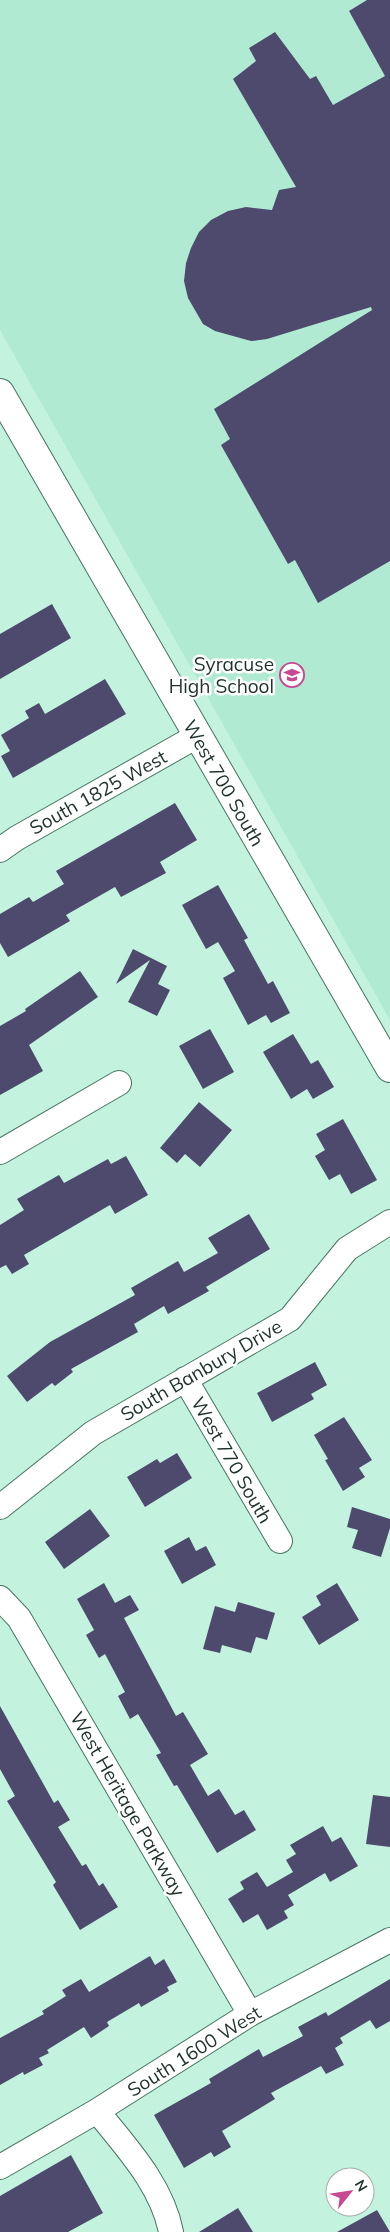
<svg xmlns="http://www.w3.org/2000/svg" width="390" height="2232" viewBox="0 0 390 2232" font-family="Mulish,sans-serif">
<style>
.built{fill:#b1ead3}
.building{fill:#4d4a6d}
.lines{fill:none;stroke-linecap:round;stroke-linejoin:round}
.street-casing{stroke:#477462;stroke-width:26}
.secondary-casing{stroke:#477462;stroke-width:30}
.street{stroke:#fff;stroke-width:24}
.secondary{stroke:#fff;stroke-width:28}
.labels{text-anchor:middle;stroke-width:5;stroke-linejoin:round;paint-order:stroke}
.poi-label{font-size:19px;fill:#1f322a;stroke:#fff;text-anchor:end}
.street-label{font-size:19px;fill:#1f322a;stroke:#fff}
</style>
<rect width="100%" height="100%" fill="#c3f3df"/>
<path class="built" d="M0,0H390V1020L0,330Z"/>
<path class="building" d="M367,0H390V561L318,603L295,560L288,564L221,445L230,439L214,409L372,310L371,307L267,339L251,341L215,331L203,324L188,298L184,281L186,263L191,248L199,232L211,220L228,211L246,207L272,210L279,190L296,187L233,79L256,61L249,48L275,32L310,79L316,76L333,105L385,76L349,11Z
M52,604L71,638L0,679V634Z
M105,679L126,714L13,778L1,756L10,751L1,735L29,718L25,711L39,703L45,714Z
M175,803L197,840L160,862L166,873L121,897L115,887L66,915L70,921L8,957L0,943V914L29,897L33,902L64,884L56,871Z
M218,885L248,938L244,940L268,984L273,981L290,1013L271,1023L266,1015L248,1025L223,978L235,971L218,942L206,949L182,905Z
M133,949L167,966L158,984L170,990L157,1016L128,1002L150,960L116,984Z
M80,971L98,997L29,1045L43,1071L0,1095V1026L26,1011L25,1009Z
M210,1029L234,1072L203,1089L179,1046Z
M293,1034L311,1064L318,1060L334,1087L313,1099L307,1089L291,1099L263,1052Z
M199,1102L232,1130L200,1167L185,1154L177,1163L160,1148Z
M343,1119L377,1180L351,1194L340,1174L329,1180L315,1156L325,1150L316,1134Z
M126,1156L148,1195L115,1214L110,1205L24,1255L29,1264L12,1274L6,1265L0,1268V1225L24,1210L17,1199L59,1175L64,1183L108,1159L111,1164Z
M249,1214L270,1249L206,1287L209,1291L168,1314L164,1306L134,1324L138,1332L71,1369L73,1372L55,1386L52,1383L27,1402L7,1376L50,1342L135,1295L131,1288L178,1261L184,1272L218,1253L208,1238Z
M315,1362L327,1385L311,1394L314,1399L272,1422L257,1393Z
M344,1417L372,1460L359,1468L365,1477L343,1491L325,1460L328,1459L314,1435Z
M177,1453L192,1478L145,1507L127,1477L157,1459L160,1463Z
M352,1507L390,1519V1528L381,1557L352,1548L358,1530L347,1527Z
M90,1509L110,1536L64,1569L45,1542Z
M189,1537L196,1551L206,1546L216,1565L182,1584L164,1551Z
M104,1583L115,1603L130,1595L139,1610L124,1618L176,1716L183,1712L208,1754L190,1765L208,1796L219,1789L235,1815L244,1810L256,1830L217,1853L177,1785L174,1786L156,1755L161,1753L138,1714L130,1719L118,1696L125,1692L105,1654L99,1658L86,1635L94,1630L77,1599Z
M337,1583L359,1620L319,1645L302,1617L321,1605L316,1596Z
M238,1602L275,1613L267,1640L256,1637L251,1653L222,1645L220,1653L203,1649L215,1606L235,1612Z
M0,1706L54,1803L58,1800L70,1820L58,1827L82,1866L86,1864L99,1886L103,1883L118,1907L80,1930L53,1885L56,1882L7,1801L15,1796L0,1769Z
M373,1795L390,1797V1847L366,1844Z
M323,1826L332,1842L341,1837L358,1866L330,1882L325,1873L288,1895L294,1905L284,1911L288,1918L267,1930L258,1914L243,1923L228,1899L244,1889L240,1882L257,1872L267,1887L293,1872L286,1860L296,1854L290,1845Z
M150,1956L155,1965L164,1959L177,1982L167,1987L169,1991L141,2007L139,2003L107,2022L109,2026L91,2038L84,2027L47,2050L49,2053L39,2058L43,2065L24,2075L23,2072L0,2085V2038L44,2014L42,2011L66,1996L62,1990L81,1979L89,1992Z
M390,1979V2021L376,2029L370,2020L340,2038L343,2043L335,2048L344,2065L326,2074L321,2066L271,2093L275,2099L222,2131L231,2147L214,2157L211,2152L184,2168L154,2115L211,2083L209,2079L259,2049L263,2057L303,2036L298,2027L326,2012L328,2016Z
M71,2155L103,2213L68,2232H0V2196Z
M238,2208L253,2232H199Z
M377,2210L390,2232H337Z"/>
<g class="lines">
<defs>
<path id="street" d="M0,850L17,838L197,736
M0,1152L119,1083
M185,1379L280,1541
M0,1507L93,1433L290,1319L347,1249L390,1222
M0,1598L19,1618L250,2014
M97,2111C126,2147 162,2185 171,2232
M0,2167L97,2111L250,2014L390,1940"/>
<path id="secondary" d="M0,393L390,1068"/>
</defs>
<use href="#street" class="street-casing"/>
<use href="#secondary" class="secondary-casing"/>
<use href="#street" class="street"/>
<use href="#secondary" class="secondary"/>
</g>
<defs>
<symbol id="school-ring" viewBox="-11 -11 22 22"><circle r="9.5" fill="#fff" stroke="#c84894" stroke-width="1.5"/><path d="M0-5L7-2L0 1L-7-2ZM-4 1L0 2.5L4 1V4Q0 6-4 4Z" fill="#c84894"/></symbol>
</defs>
<g fill-rule="evenodd">
<use href="#school-ring" x="278" y="661" width="28" height="28"/>
</g>
<g class="labels">
<g class="poi-label">
<text x="274" y="671">Syracuse<tspan x="274" dy="22">High School</tspan></text>
</g>
<g class="street-label">
<text transform="translate(224 783) rotate(60)" y="7">West 700 South</text>
<text transform="translate(98 792) rotate(-29)" y="7">South 1825 West</text>
<text transform="translate(201 1370) rotate(-30)" y="7">South Banbury Drive</text>
<text transform="translate(232 1460) rotate(60)" y="7">West 770 South</text>
<text transform="translate(128 1804) rotate(60)" y="7">West Heritage Parkway</text>
<text transform="translate(194 2051) rotate(-32)" y="7">South 1600 West</text>
</g>
</g>
<g transform="translate(350 2192) rotate(60)"><circle r="24" fill="#ffffff" stroke="#a5adaa"/>
<path d="M0-4L9 19L0 12L-9 19Z" fill="#c84894"/>
<text y="-8" font-size="14" font-weight="bold" text-anchor="middle" fill="#1f322a">N</text>
</g>
</svg>
